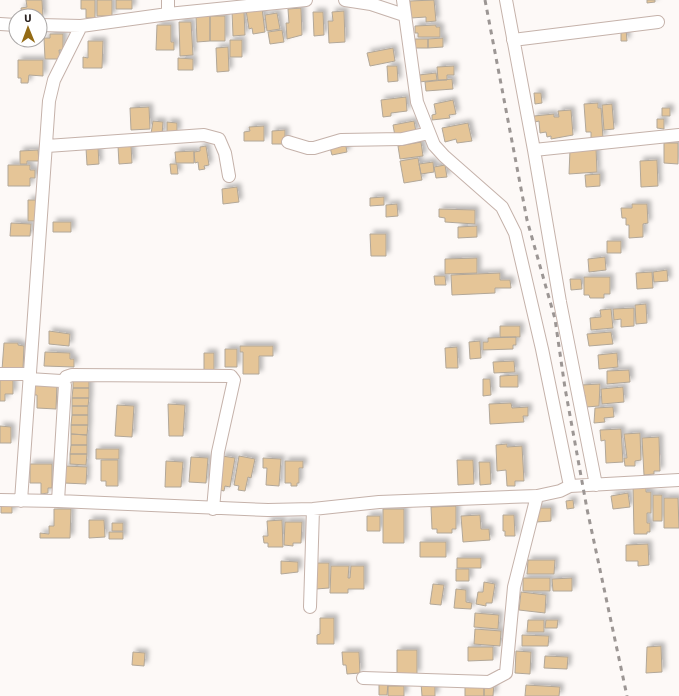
<svg xmlns="http://www.w3.org/2000/svg" width="679" height="696" viewBox="0 0 679 696" font-family="Signika,sans-serif">
<style>
.building{fill:#e5c597;stroke:#b2a798;filter:url(#shadow)}
.lines{fill:none;stroke-linecap:round;stroke-linejoin:round}
.street-casing{stroke:#c5b2aa;stroke-width:14}
.street{stroke:#fff;stroke-width:12}
.rail{stroke:#9c9694;stroke-width:3;stroke-dasharray:5 5;stroke-linecap:butt}
</style>
<defs>
<filter id="shadow"><feDropShadow dx="3.5" dy="-3.5" stdDeviation="2" flood-color="#0004"/></filter>
</defs>
<rect width="100%" height="100%" fill="#fdf9f7"/>
<path class="building" d="M26,0H42L43,18L22,16L21,8L27,7Z
M81,0H95V18H86V9H81Z
M97,0H112V16H97Z
M116,0H132V9H116Z
M434,0L436,21L426,22V17L411,18L410,1Z
M647,0H655V2L647,3Z
M262,8L265,32L253,34L252,28L249,29L246,10Z
M301,8L302,35L287,39L286,23H289L288,9Z
M232,11H244L245,35L233,36Z
M344,11L345,42L329,43L328,21H333L332,12Z
M313,12H323L324,35L314,36Z
M277,13L280,29L267,31L265,15Z
M196,16H210V41L197,42Z
M210,16H225V41H210Z
M179,22H191L193,55L180,56Z
M157,25H171V42H174V50H156Z
M436,25V27H440V37H418V33H415V26Z
M621,29H626L627,41H621Z
M282,30L284,42L270,44L268,32Z
M50,34H63V50H59L60,59H45L44,38H50Z
M443,38V47L428,48V39Z
M415,39H428V48H415Z
M230,40H242V57H230Z
M88,41H103L102,68H83V57L88,58Z
M228,47L229,71L217,72L216,48Z
M393,48L395,61L370,66L367,53Z
M178,58L193,59V70H178Z
M18,60H43V76L29,75L28,83H21V78H18Z
M387,66H397L398,81L388,82Z
M454,66V75H447V80H438L437,67Z
M436,73L437,80L419,82V75Z
M452,79L453,89L426,91L425,82Z
M534,93H541L542,103L535,104Z
M406,97L407,111L391,113V116L383,117L381,100Z
M453,100L456,114L449,115L450,118L432,120V115L436,114L434,104Z
M598,103V108H601L603,138H591V132H586L584,104Z
M612,104L614,129L604,130L602,105Z
M149,107L150,129L131,130L130,108Z
M662,108H670V116H662Z
M571,110L573,135L551,139V136L547,137L546,132L540,133L539,121L535,122L534,116L554,114V117H559L558,111Z
M657,119H664V129L657,128Z
M153,121L163,122L162,135L151,134Z
M414,121L416,132L395,136L393,125Z
M167,122L177,123V133H167Z
M468,123L472,141L457,143L456,139L445,142L442,128Z
M264,126V141H244V132L250,131L249,127Z
M285,130V144H272V131Z
M345,141L347,152L332,155L329,144Z
M421,142L423,156L400,159L398,146Z
M664,143H678V164L664,163Z
M131,145L132,163L119,164L118,146Z
M206,146L209,165L204,166L205,169L199,170L198,162L195,163L194,152L200,151V147Z
M98,147L99,164L87,165L86,148Z
M596,148L597,172L569,174L570,150Z
M38,150L39,161H27V164H20V151Z
M194,151V163H176L175,152Z
M418,158L422,180L404,183L400,161Z
M657,160L658,186L641,187L640,161Z
M433,162L434,172L421,174L419,164Z
M170,164H177L178,174H171Z
M8,165H30V170H35V178H30V186H8Z
M445,165L447,177L436,178L434,167Z
M600,174V186L586,187L585,175Z
M237,187L239,202L223,204L222,189Z
M384,197V205L370,206V198Z
M28,200H39V221H28Z
M397,204L398,216L386,217V205Z
M632,204H647L648,223L643,224V237L629,238V225H626V218H622L621,208H632Z
M439,209L475,210V224L445,222V218L439,217Z
M53,222H71V232H53Z
M11,223L31,224L30,236H10Z
M477,226V237L458,238V227Z
M370,234H386V256H371Z
M607,241H621V253H607Z
M605,257L606,270L589,272L588,259Z
M477,258V273L445,274V259Z
M667,270L668,281L654,282L653,272Z
M652,272L653,288L637,289L636,273Z
M500,273V280H510L511,288H495V293L452,295L451,275Z
M434,276H445L446,285H435Z
M584,277H610V294H604V298H590L589,295H584Z
M570,279H581L582,289L571,290Z
M646,304L647,323L636,324L635,305Z
M634,308V326L621,327V319L614,320L613,309Z
M611,309L613,328L591,330L590,318L601,317L600,310Z
M500,326H520V337H500Z
M49,331L70,334L69,346L49,344Z
M611,332L613,344L589,346L587,334Z
M516,337V345H513V349L483,350V342H488V338Z
M480,341L481,358L470,359L469,342Z
M4,343H18V345L24,346L23,369L2,370Z
M240,346H273V356H259V374H243V352H240Z
M457,347L458,368H446L445,348Z
M225,349H237V367H225Z
M45,352L70,353V359H74V367L44,366Z
M204,353H214V373H204Z
M617,353L618,367L599,369L598,355Z
M514,361L515,372L494,373L493,362Z
M629,370L630,382L607,384V371Z
M518,375V387H500V376Z
M0,379H13V394H5V401H0Z
M73,379H89V388H73Z
M483,379H490L491,395L483,396Z
M31,383L57,384L56,409L37,408V395H31Z
M600,384L599,406L586,407L585,395H582L581,385Z
M623,387L624,402L602,404L601,389Z
M73,388H89V398H72Z
M72,398H89L88,406H72Z
M511,403L512,408L528,407V416H523L524,422L490,424L489,404Z
M168,404L185,405L183,436H169Z
M117,405L134,406L132,437L115,436Z
M72,406H88V415H72Z
M613,407L614,417L604,418L605,422L594,423L595,408Z
M72,415H88V425H71Z
M71,425H88L87,435L71,434Z
M0,426L11,427V443H0Z
M621,429L623,462L606,463L605,440L601,441L600,430Z
M640,433L641,460L635,461V466H625L624,458H627L624,434Z
M71,434L87,435V445H71Z
M659,437L660,471H654V474L644,475L642,438Z
M507,444V447L522,446L524,481H515V486H507L506,470L497,471L496,445Z
M71,445H87V454H70Z
M96,449H119V459H96Z
M70,454H87L86,465L70,464Z
M222,456L235,458L230,487L225,486L224,491L216,489Z
M239,456L255,459L251,478L248,477L245,491L238,490L239,486L234,485Z
M191,457L208,458L206,483L189,482Z
M263,458L281,459L279,486L266,485L267,468H263Z
M101,460H118V486H106V481H101Z
M457,460H473L474,484L458,485Z
M166,461L183,462L181,487H165Z
M285,461H303V468H299V483H297V486H291V483H285Z
M479,462H490L491,484L480,485Z
M30,464H52V488H48V493L41,494V483H30Z
M65,466L87,467L86,484L64,483Z
M633,486H646V492H651V513H647V523H650V532H647V534H634Z
M628,493L630,507L613,509L611,496Z
M653,495H662V521H653Z
M664,498H678L679,528H664Z
M573,500L574,508L567,509L566,501Z
M1,505H12V513H1Z
M456,506V529H452V533H437V529H432L431,507Z
M535,508H551V521L536,522Z
M54,509H71L70,538H40V533L49,534V526H54Z
M383,509H404V543H383Z
M480,515L481,529H489L490,540L463,542L461,516Z
M503,515H514L515,536H505V531H503Z
M367,516H380V531H367Z
M89,520H104L105,537L89,538Z
M282,520L283,547H268V543H264L263,536H268L267,521Z
M285,522H302L301,543H293V546L284,545Z
M112,523H123V531H112Z
M109,532H123V539H109Z
M420,542H446V557H420Z
M648,544L649,565L638,566V561H626V545Z
M457,558H481V568H457Z
M528,560H555L554,574H527Z
M281,561L298,562V572L281,574Z
M316,563H329V588L316,589Z
M331,566H349L348,578H350L351,566H364V589H348V593H330Z
M456,569H469V581H456Z
M523,578H550V591H523Z
M572,578V591H553L552,579Z
M484,582L495,584L492,603H486V606L476,604L478,592H483Z
M433,584L444,585L441,605L430,604Z
M456,589L466,590V602L472,603L471,609L454,608Z
M521,592L546,595L545,613L519,610Z
M475,613L499,615L498,629L474,627Z
M320,618H334V644H317V635L320,634Z
M528,620H544V632H527Z
M546,620H558L557,628H545Z
M475,629L501,631L500,646L474,644Z
M522,635L549,636L548,646H522Z
M661,646L662,672L646,673L647,647Z
M468,647H493V660L468,661Z
M397,650H417V674H397Z
M516,651L531,652L530,674L515,673Z
M133,652L145,653L144,666L132,665Z
M342,652H359L360,673L347,674L346,665H343Z
M545,656L568,657L567,669L544,668Z
M379,683L388,684L387,695H379Z
M421,683H435V696H422Z
M465,683L484,684V696H465Z
M484,684H494L493,696H484Z
M526,685L560,687L559,696H525Z
M388,686H404V696H388Z"/>
<g class="lines">
<defs>
<path id="street" d="M168,0V14
M345,0L371,4L404,15
M403,0L417,102L434,145L444,156L502,207L515,233L542,349L570,486
M506,0L534,150L560,302L596,485
M0,24L16,25
M40,25L81,26L168,14L306,0
M513,40L658,22
M288,142L308,148H314L341,140L402,139L429,133
M47,146L204,135L219,139L225,153L229,176
M534,150L679,135
M0,374H29
M29,379L61,381L65,385L58,501
M63,382L66,377L72,375L231,376L234,380L218,452L213,509
M0,500L58,501L268,510L313,509L379,502L537,496L560,491L570,486L679,480
M21,501L49,101L54,80L81,26
M310,607L313,509
M363,678L489,682L506,673L514,587L537,496"/>
</defs>
<use href="#street" class="street-casing"/>
<use href="#street" class="street"/>
<path class="rail" d="M485,0L527,220L555,319L565,388L587,509L627,696"/>
</g>
<g transform="translate(28 28) rotate(359)"><circle r="19" fill="#ffffff" stroke="#aaa7a6"/>
<path d="M0-3L7 15L0 10L-7 15Z" fill="#946b15"/>
<text y="-6" font-size="11" font-weight="bold" text-anchor="middle" fill="#2b2321">U</text>
</g>
</svg>
